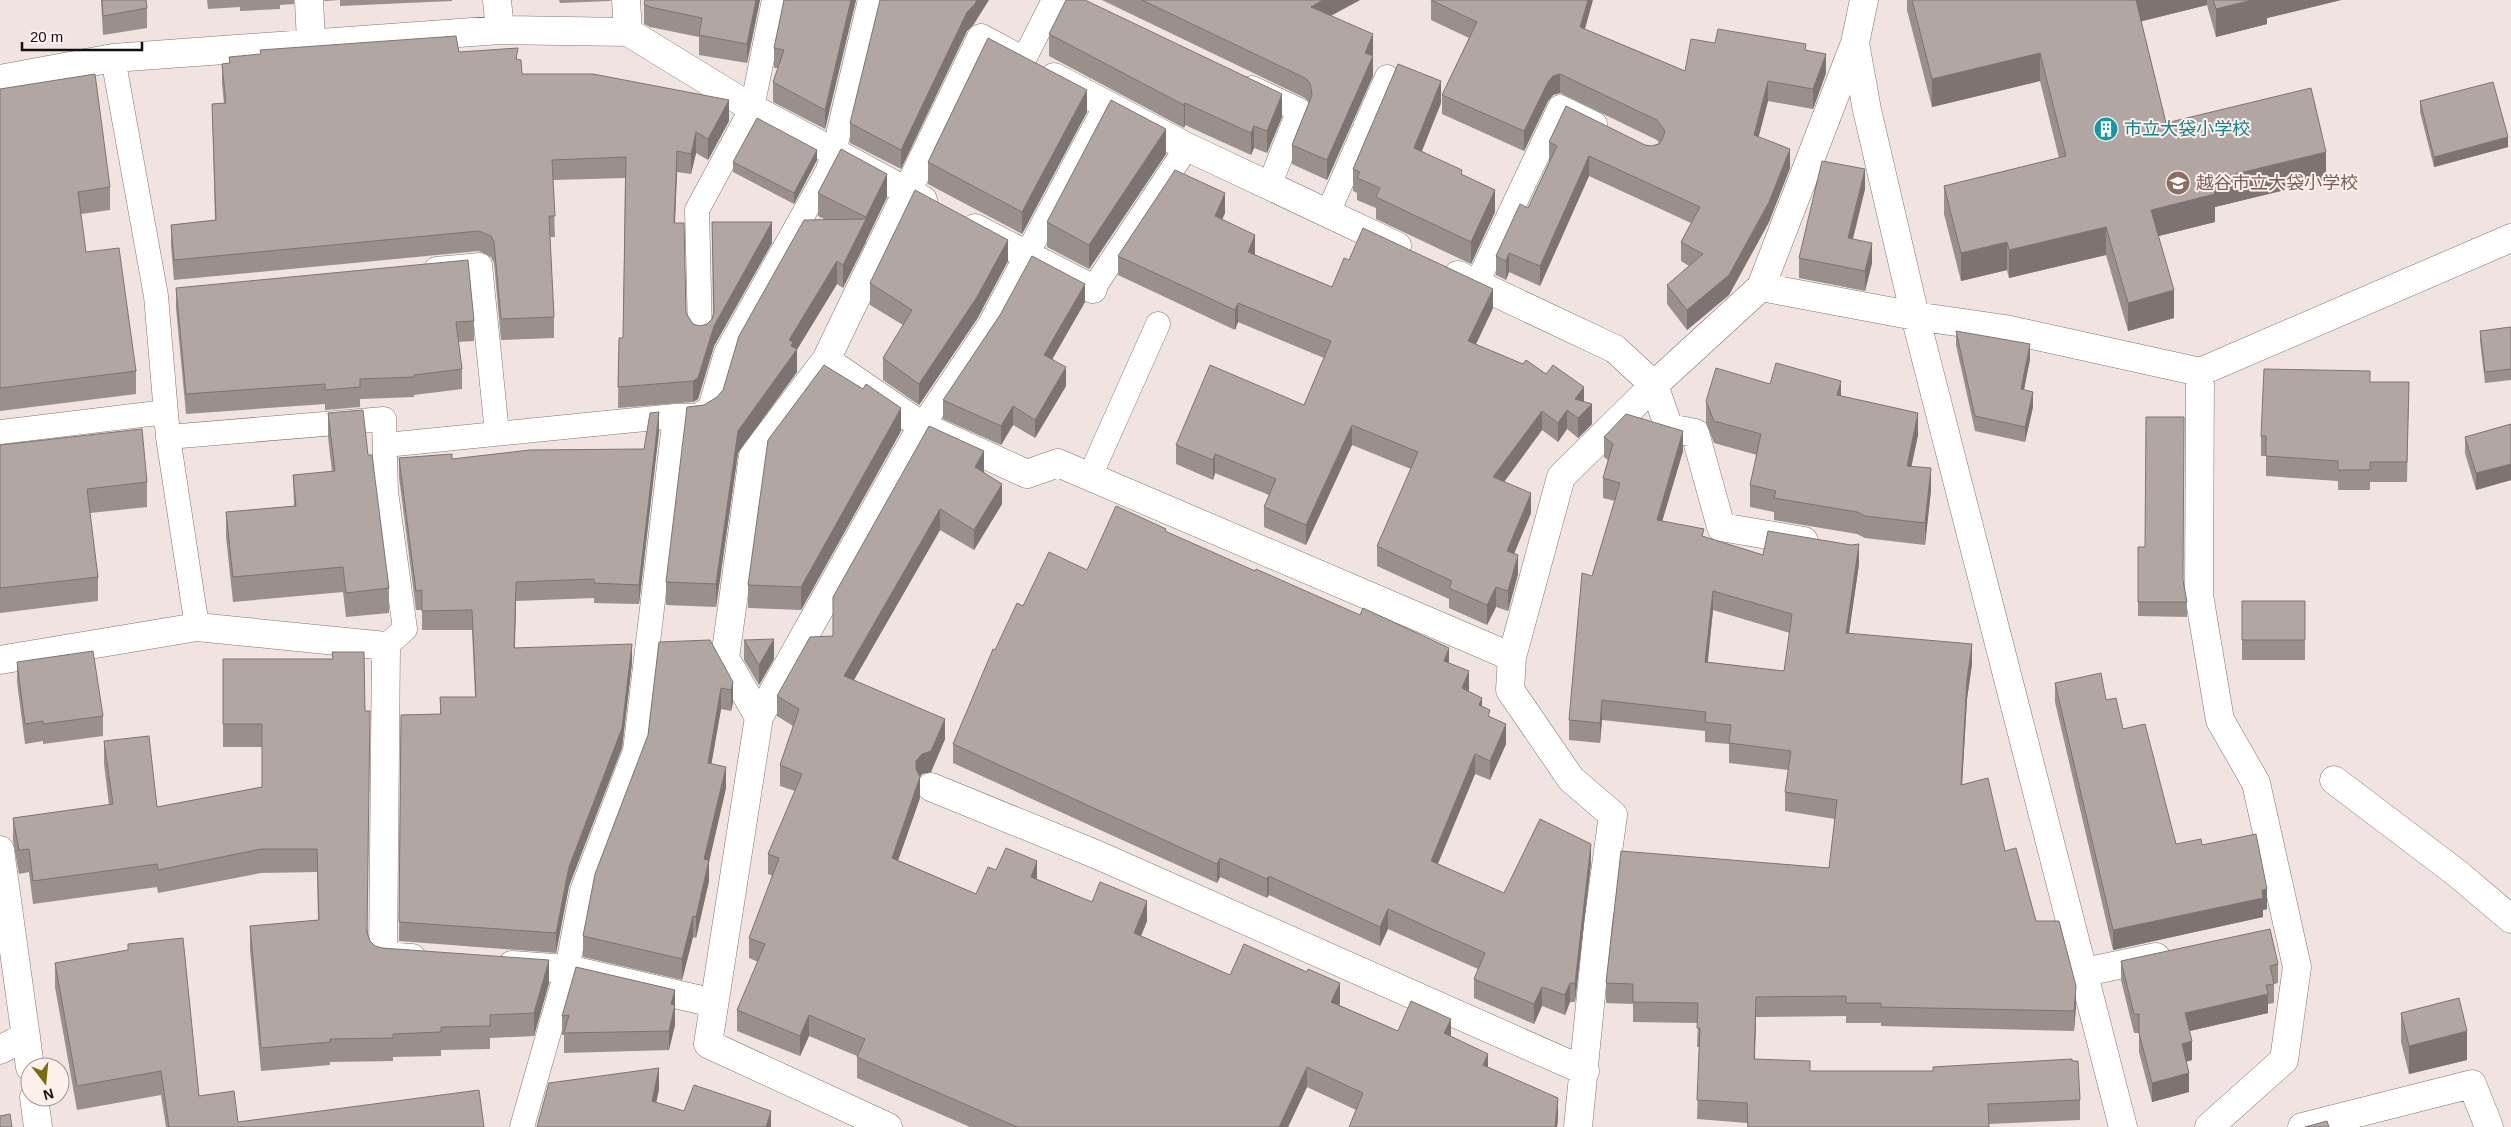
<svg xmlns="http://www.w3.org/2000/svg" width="2511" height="1127" viewBox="0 0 2511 1127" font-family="Arial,'Noto Sans JP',sans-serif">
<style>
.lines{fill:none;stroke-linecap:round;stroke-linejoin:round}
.service-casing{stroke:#817571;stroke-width:25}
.minor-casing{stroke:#817571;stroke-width:29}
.service{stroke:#fff;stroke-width:24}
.minor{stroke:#fff;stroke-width:28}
.wall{fill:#998f8b;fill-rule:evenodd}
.shaded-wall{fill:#7d7471}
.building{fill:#b2a6a2;stroke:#7d7471;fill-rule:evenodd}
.labels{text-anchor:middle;stroke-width:4;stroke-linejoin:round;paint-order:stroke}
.culture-label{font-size:18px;fill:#0d838f;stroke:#fef1ec;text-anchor:start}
.education-label{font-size:18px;fill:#785e54;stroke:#fef1ec;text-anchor:start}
</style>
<rect width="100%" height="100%" fill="#f1e3df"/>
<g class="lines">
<defs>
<path id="service" d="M113,58L156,296L168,437L384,419L386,492L405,629L386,646
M1023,61L1054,0
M1252,88L1299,110L1269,186
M1328,213L1387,77
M436,269L480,265L497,433
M1477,283L1560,107L1595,124
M1093,289L1187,147
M700,333L697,210L752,108L774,0
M922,426L989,326L1106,105
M0,432L166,412
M168,437L197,627
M386,445L675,416
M1090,476L1158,324
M522,1127L567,969L582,891L635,751L675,416H697L710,408L726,353L827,172L834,152L870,0"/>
<path id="minor" d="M309,0L311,43
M497,0L500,30
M626,0L628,32
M1864,0L1855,43L1867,110L1915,316L2123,1127
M1054,77L1187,147L1397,246
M0,79L113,58L500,30L628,32L752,108L923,200
M975,228L1093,289
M1458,275L1615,349L1654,385L1669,428L1695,433L1721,527L1804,541
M1761,287L1915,316L2005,329L2200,372L2199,595L2220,720L2256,783L2297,967L2284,1060L2209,1127
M826,360L922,426L1027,474L1058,463L1512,657
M2200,372L2511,238
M0,660L197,627L386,646L383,956L412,958
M759,717L922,426
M2334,780L2458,874L2511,919
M931,787L1100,856L1585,1071
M0,850L30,1067
M512,965L567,969L714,1003
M2085,972L2156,957
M0,1050L26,1036
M34,1097L38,1127
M888,1127L708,1044L759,717L725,658L753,456L826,360L981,38L1018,58
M1578,1127L1598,924L1613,815L1571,779L1510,690L1512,657L1561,477L1654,385L1761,287L1855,43
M2302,1127L2472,1084L2489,1127"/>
</defs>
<use href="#service" class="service-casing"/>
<use href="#minor" class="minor-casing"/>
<use href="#service" class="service"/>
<use href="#minor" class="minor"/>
</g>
<path class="wall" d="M101,0H146L147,8V28L103,35Z
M207,0H294V4L280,5V9L240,11V7L208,9Z
M324,0H452V1L340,6V0L325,1Z
M559,0H611L610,1L560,3Z
M760,0L747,63L699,55V37L650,27L644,24V4Z
M784,0H856L825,129L773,102V82L778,68H774V48Z
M1102,0H1360L1331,16L1373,54L1372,56L1373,76L1327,180L1292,164V145L1309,102L1305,98Z
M1431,0L1585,29L1685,71L1715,43L1806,50L1826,73L1813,109L1768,101L1758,137L1790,168L1769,222L1729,295L1687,330L1667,304V285L1689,266L1681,261V242L1691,223L1589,176L1540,286L1509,272L1506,280L1496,275V256L1528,208L1549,162V142L1645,145L1652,146L1659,143L1657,140L1560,93L1553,95L1548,101L1524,151L1442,114V95L1469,38L1431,20Z
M1907,0H2341L2267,18V24L2216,37L2207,5L2141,21L2166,123L2326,180L2215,207V222L2158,236L2174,318L2128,331L2106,255L2009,278L2007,270L1961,281L1944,214V186L2059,158L2040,81L1932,107L1907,10Z
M974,24L967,31L901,169L850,143V123Z
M1049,34L1282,117L1267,153L1254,148L1251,155L1185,125L1184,128L1049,56Z
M459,52L518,59L522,74L729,121L708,160L696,153L691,174L677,172L675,223L686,313L693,324L700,326L707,324L712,319L713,314L712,222L772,243L714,346L698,399L693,402L618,408L619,338H623L625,178L553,180L555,237H550L554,317V338L501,340L494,263L491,257L479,251L174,280L171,246V225L215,220L212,104L224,103L222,84V64L229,63V57Z
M0,89L110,187V210L81,214L86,252L136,371V394L0,411Z
M2420,101L2508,147L2434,167L2420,112Z
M1441,103L1422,151L1462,174L1495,212L1471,264L1376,219V208L1357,200V193L1353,191V169Z
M1087,112L1022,234L928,184V162Z
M1166,154L1089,269L1047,247V222Z
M817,160L794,204L733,172V162Z
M1865,189L1853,239L1872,263L1865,291L1799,278V258Z
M818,193L887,197L843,288L837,284L797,349V372L738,453L716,607L666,605V582L704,405L717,397L723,390L824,219L818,216Z
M1225,213L1222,220L1255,255L1332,287L1493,308L1476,344L1584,402L1592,424L1578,438L1567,429L1558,442L1542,430L1504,482L1531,513L1514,553L1518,574L1508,611L1496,607L1487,625L1449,608V599L1377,566V546L1411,469L1352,445L1306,545L1264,527V507L1269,495L1215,473L1213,480L1176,464V445L1304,405L1324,358L1238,322L1235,330L1118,275V256Z
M1008,261L977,319L919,405L883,380V358L903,325L870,305V283Z
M176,288L474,321V341L458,342L462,369V389L414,395V397L360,399V407L325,410V404L186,414L176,308Z
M1085,302L1052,360L1066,386L1035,438L1013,425L1001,445L943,419V400Z
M2511,327V380L2485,383L2480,341V331Z
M1956,331L2030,359L2024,390L2033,407L2025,442L1975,431L1956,345Z
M2370,382H2409L2407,482H2370V490H2338V481L2266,476V456H2261V436Z
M1770,384L1841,396L1918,435L1911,466L1931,490L1925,545L1865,538L1857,534L1774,520V512L1750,507V485L1757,455L1714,443L1706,423V401Z
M328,413L368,455L389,588V613L346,617L343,592L233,602L226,537V512L294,506L293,475L332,472L328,437Z
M2511,424V480L2476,490L2465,453V437Z
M659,431L639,604L594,603V598L516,601L515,648L632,663L622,748L569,886L556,953L399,941L401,715L440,714V697H475L472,630H422V610H416L399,477V458L452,459L644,449Z
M901,431L801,610L748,608V585Z
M1604,437L1683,451L1662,521L1704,537L1763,555L1859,564L1849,633L1972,664L1967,699L1962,784L2005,851L2036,921L2076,1006L2074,1031L1881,1026V1023H1846V1016L1756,1017L1755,1059L1810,1071H1933L2072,1061L2080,1100V1120L1989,1124V1127H1748L1747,1123L1697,1119L1699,1047H1697L1698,1023L1633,1022V1004L1606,1003V983L1829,868L1835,819L1785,811V792L1788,770L1729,763V744L1705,742V731L1602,720L1600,743L1569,740V720L1592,576L1615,501L1603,498V478L1608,460L1604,457ZM1713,610L1790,633L1784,671L1708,662Z
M0,445L147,482V507L90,513L98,577V601L0,613Z
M984,451V473L1002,504L974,550L940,530L854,680L945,739L931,772L922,774L920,777V798L898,860L976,894L996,870L1037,879L1092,902L1147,921L1141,936L1230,975L1340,1003L1339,1005L1398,1031L1451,1036L1488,1067L1558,1118L1557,1127H1349L1356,1110L1307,1087L1288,1127H970L857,1078V1056L809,1036L800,1056L737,1031V1010L758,962L749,958V938L773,876L768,874V854L795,791L780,786V765L793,726L777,716V696L833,636Z
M1166,532L1449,663L1469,690V691L1482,706L1490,718L1506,744L1490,780L1475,774L1438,864L1504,893L1591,863L1575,1002H1570L1565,1015L1542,1006L1534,1024L1474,998V979L1478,969L1388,929L1380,946L1269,895L1267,898L1220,877L1217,883L953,763V744L995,650L1023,606L1087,570Z
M2138,547L2183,581L2187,602V617L2138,616Z
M2242,601H2305V660H2242Z
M744,640L774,659L759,685L744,660Z
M659,642L733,682V702L731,711L721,709L711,764L726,788L709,860V881L696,938L693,937L682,980L583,957V936L648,735Z
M223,659H332L368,933L370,941L375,946L382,948L549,983L534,1036L490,1038V1049L441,1050V1056L393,1057V1061L330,1062V1065L261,1071L250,950V926L318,920L317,872L261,873L158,893L157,887L33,904L29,872L19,874L13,841V818L109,805L104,764V741L157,807L262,787V747H223Z
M17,662L103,716V736L43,744V741L25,744L17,682Z
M2055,683L2106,700L2123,729L2176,844L2202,845L2267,909L2263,910V917L2113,950L2055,702Z
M128,944L199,1096L238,1122L484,1127H166L161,1095L77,1110L55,987V963L128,950Z
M2121,961L2278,964V983L2274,984V1003L2268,1004V1013L2190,1031L2192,1060L2186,1062L2189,1092L2152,1102L2139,1052V1033H2134L2121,980Z
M675,990V1025L669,1050L564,1053V1035H562V1016Z
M2401,1013L2467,1060L2409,1074L2401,1042Z"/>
<path class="shaded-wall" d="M756,0H760L747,63V44Z
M851,0H856L825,129V110Z
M977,0H989L974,24L967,31L901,169V150L967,12Z
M1323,0H1360L1311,26V7Z
M1588,0H1593L1580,47V27Z
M2135,0H2207V5L2135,23Z
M2252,0H2341L2267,18V24L2216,37V9Z
M1373,34V54L1365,73V53Z
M2040,53V81L1932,107V79Z
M1826,54V73L1813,109V89Z
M1373,56V76L1327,180V160Z
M1560,74V93L1553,95L1548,101L1524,151V131L1548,82L1553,76Z
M1441,81V103L1414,170V148Z
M1768,81V101L1754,155V135Z
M1087,90V112L1022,234V212Z
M1282,94V117L1267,153V131Z
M729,100V121L708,160V139Z
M1185,103V125L1184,128V105Z
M1254,126V148L1251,155V133Z
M1166,129V154L1089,269V245Z
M696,132V153L691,174V154Z
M2508,137V147L2434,167V157Z
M1790,149V168L1769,222L1729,295L1687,330V310Z
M817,150V160L794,204V193Z
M677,151V172L674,243V223Z
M2326,152V180L2215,207V222L2151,238V210L2211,180Z
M1589,156V176L1540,286V266Z
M1865,169V189L1848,258V238Z
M887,174V197L866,241V217Z
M1495,190V212L1471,264V242Z
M1225,193V213L1215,236V216Z
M866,219V242L843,288V265Z
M772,222V243L714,346L698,399L693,402V381L714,326Z
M2106,227V255L2009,278V250Z
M1255,235V255L1248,252Z
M1008,240V261L977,319L919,405V384Z
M2007,242V270L1961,281V253Z
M1872,243V263L1865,291V271Z
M1509,253V272L1506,280V261Z
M837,261V284L795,353L797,349V372L738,453L716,607V584L738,431L789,340Z
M1085,284V302L1044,373V355Z
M1493,289V308L1468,361V341Z
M2174,290V318L2128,331V303Z
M1238,303V322L1235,330V310Z
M2030,344V359L2021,404V389Z
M1066,367V386L1035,438V420Z
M1841,381V403L1837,395Z
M1584,387V407L1575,399Z
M2033,392V407L2025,442V427Z
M1592,404V424L1578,438V418Z
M1013,406V425L1001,445V426Z
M901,408V431L801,610V587Z
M1567,410V429L1558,442V423Z
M1542,411V430L1493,497V477Z
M659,412V431L639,604V585Z
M1918,413V435L1907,488V466Z
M1352,425V445L1306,545V525Z
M1683,431V451L1657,539V520Z
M984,451V472L975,488V467Z
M1215,454V473L1213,480V460Z
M2511,464V480L2476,490V473Z
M1931,468V490L1925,545V523Z
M1002,484V504L974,550V530Z
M1531,493V513L1507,571V551Z
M940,509V530L844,697V676Z
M1859,544V564L1846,653V633Z
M1518,555V574L1508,611V591Z
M516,582V601L514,667V648Z
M1496,587V607L1487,625V605Z
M1713,591V610L1705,682V662Z
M774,639V659L759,685V665Z
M632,644V663L622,748L569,886L556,953V933L569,867Z
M1972,644V664L1967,699L1961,804V785L1967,679Z
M1449,648V667L1444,661Z
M1469,671V690L1462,707V688Z
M733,682V702L731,711V690Z
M721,688V709L708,784V763Z
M1482,698V717L1479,705Z
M1602,700V720L1600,743V723Z
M945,719V739L931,772L922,774L916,782V761Z
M1506,724V744L1490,780V761Z
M1475,754V774L1431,880V861Z
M726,767V788L705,880L709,860V881L696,938V917L704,859Z
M920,777V798L892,878V858Z
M1591,844V863L1575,1002V983Z
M1220,858V877L1217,883V864Z
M1037,861V882L1031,877Z
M1269,876V895L1267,898V879Z
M2267,889V909L2263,910V917L2113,950V930Z
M1147,901V921L1134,953V933Z
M1388,909V929L1380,946V927Z
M693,916V937L682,980V959Z
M549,960V983L534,1036V1013Z
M1340,983V1003L1331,1022V1002Z
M1570,983V1002L1565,1015V995Z
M2076,986V1006L2074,1031V1011Z
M1542,987V1006L1534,1024V1004Z
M675,990V1025L669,1050V1031L671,1004Z
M2268,994V1013L2185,1032V1013Z
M1756,997V1017L1754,1079V1059Z
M809,1015V1036L800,1056V1036Z
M1451,1019V1039L1444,1033Z
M2467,1031V1060L2409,1074V1046Z
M2192,1041V1060L2182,1063V1044Z
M1488,1054V1074L1483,1065Z
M1307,1067V1087L1288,1127H1279Z
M659,1068V1090L652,1122V1101Z
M2189,1073V1092L2152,1102V1083Z
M1558,1098V1118L1557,1127H1555Z
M771,1111V1127H766Z"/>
<path class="building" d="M102,0H146L147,8L103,16Z
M645,0H756L747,44L699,35L702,18L650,7L644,4Z
M784,0H851L825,110L773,82L784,50L774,48Z
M880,0H977L974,5L967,12L901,150L850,123Z
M1066,0H1085L1282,94L1267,131L1254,126L1251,133L1185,103L1184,105L1049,34Z
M1142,0H1323L1311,7L1373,34L1365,53L1373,56L1327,160L1292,145L1312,95L1310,83L1305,78Z
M1431,0H1588L1580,27L1685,71L1691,39L1715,43L1718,29L1806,44L1805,50L1826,54L1813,89L1768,81L1754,135L1790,149L1769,202L1729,275L1687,310L1667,285L1703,254L1681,242L1700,207L1589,156L1540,266L1509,253L1506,261L1496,256L1520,204L1528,208L1557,146L1549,142L1566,106L1645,145L1652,146L1659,144L1663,138L1665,131L1657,120L1560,74L1553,76L1548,82L1524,131L1442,95L1477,22Z
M1912,0H2136L2166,123L2311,88L2326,152L2211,180L2215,194L2151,210L2174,290L2128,303L2106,227L2009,250L2007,242L1961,253L1944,186L2066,156L2040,53L1932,79Z
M2213,0H2252L2216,9Z
M456,36L459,52L518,48L516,59L521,60L522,74H593L729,100L708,139L696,132L691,154L677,151L674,223H684L686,313L693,324L700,326L707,324L712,319L714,312L712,222H772L714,326L698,378L693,381L618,387L619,338H623L626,157L552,160L555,216H549L554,317L501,319L494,242L491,236L479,231L174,260L171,225L216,220L212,104L226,103L222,64L230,63L229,57L261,54L260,50Z
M988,38L1087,90L1022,212L928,162Z
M1398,64L1441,81L1414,148L1462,170L1461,174L1495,190L1471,242L1376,197L1380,188L1357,178L1360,172L1353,169Z
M95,74L110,187L78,192L86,252L119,248L136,371L0,388V89Z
M2493,82L2508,137L2434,157L2420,101Z
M1111,100L1166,129L1089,245L1047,222Z
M757,118L817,150L794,193L733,162Z
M841,149L887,174L866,217L818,193Z
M1822,161L1865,169L1848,238L1872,243L1865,271L1799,258Z
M1175,170L1225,193L1215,216L1255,235L1248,252L1332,287L1344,258L1349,260L1363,228L1493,289L1468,341L1523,364L1526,360L1546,374L1553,365L1584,387L1575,399L1592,404L1578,418L1567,410L1558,423L1542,411L1493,477L1531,493L1507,551L1518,555L1508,591L1496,587L1487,605L1449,588L1452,581L1377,546L1418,452L1352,425L1306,525L1264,507L1276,479L1215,454L1213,460L1176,445L1210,365L1304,405L1331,341L1238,303L1235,310L1118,256Z
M915,190L1008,240L977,297L919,384L883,358L912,310L870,283Z
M866,219L843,265L837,261L789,340L793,342L791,346L797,349L738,431L716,584L666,582L687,407L704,405L717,397L723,390L739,336L804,220Z
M1032,256L1085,284L1044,355L1066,367L1035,420L1013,406L1001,426L943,400L1000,315Z
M468,260L474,321L456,322L462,369L414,375V377L360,379V387L325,390V384L186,394L176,288Z
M2511,327V369L2485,372L2480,331Z
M1956,331L2030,344L2021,389L2033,392L2025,427L1975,416Z
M1776,363L1841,381L1837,395L1918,413L1907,466L1931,468L1925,523L1865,516L1857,512L1774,498L1776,491L1750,485L1761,434L1714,421L1706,401L1716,368L1770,384Z
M824,365L863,389L866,384L901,408L801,587L748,585L768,440Z
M2264,369L2370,371V382H2409L2407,462H2370V470H2338V461L2266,456V436H2261Z
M363,410L368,455H372L389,588L346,593L343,567L233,577L226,512L296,506L293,475L335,471L328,413Z
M659,412L639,585L594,583V579L516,582L514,648L632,644L622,728L569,867L556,933L399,922L401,715L441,714L440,697H476L472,610L422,611V590L416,591L399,458L452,454V459L530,450L644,449L650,413Z
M1626,414L1683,431L1657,520L1704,529L1702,536L1763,555L1768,531L1851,545L1859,544L1846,633L1972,644L1967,679L1961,785L1988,778L2005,851L2016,848L2036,921H2059L2076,986L2074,1011L1881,1007V1003H1846V996L1756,997L1754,1059L1810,1061V1071H1933V1067L2072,1059V1061H2078L2080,1100L1988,1104L1989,1127H1748L1747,1103L1697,1100L1700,1028H1697L1698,1003L1633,1002V984L1606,983L1621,851L1829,868L1837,800L1785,792L1791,751L1729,743L1731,725L1705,722L1706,712L1602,700L1600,723L1569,720L1582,573L1592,576L1620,483L1603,478L1613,444L1604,437ZM1713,591L1792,614L1784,671L1705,662Z
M2146,417H2184L2183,580L2187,602H2138V547H2145Z
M2511,424V464L2476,473L2465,437Z
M929,426L984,451L975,467L1002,484L974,530L940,509L844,676L945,719L931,751L922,754L916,761V769L920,777L892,858L976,894L988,867L996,870L1006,848L1037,861L1031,877L1092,902L1100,882L1147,901L1134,933L1230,975L1244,944L1307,972L1308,969L1340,983L1331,1002L1398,1031L1411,1001L1451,1019L1444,1033L1488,1054L1483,1065L1558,1098L1555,1127H1349L1363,1093L1307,1067L1279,1127H1017L857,1057L865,1039L809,1015L800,1036L737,1010L765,944L749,938L779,858L768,854L802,774L780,765L799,709L777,696L810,637L833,636V597Z
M142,429L147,482L87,489L98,577L0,588V445Z
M1116,506L1166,529L1165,531L1255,571L1256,569L1360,615L1363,608L1449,648L1444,661L1469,671L1462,688L1482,698L1479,705L1490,710L1488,716L1506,724L1490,761L1475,754L1431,861L1504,893L1540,819L1591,844L1575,983H1570L1565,995L1542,987L1534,1004L1474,979L1485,953L1388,909L1380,927L1269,876L1267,879L1220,858L1217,864L953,744L993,649L995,650L1017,603L1023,606L1049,552L1087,570Z
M2242,601H2305V640H2242Z
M774,639L759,665L744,640Z
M710,640L733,682L731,690L721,688L708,763L726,767L704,859L709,860L696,917L693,916L682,959L583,936L595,874L648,735L659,642Z
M93,651L103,716L43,724V721L25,724L17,662Z
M332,652H364L365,711H370L367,933L370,941L375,946L382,948L549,960L534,1013L490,1015V1026L441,1027V1032L393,1034V1038L330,1039V1042L261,1048L250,926L319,920L317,849H261L158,870L157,864L33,881L29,849L19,850L13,818L113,804L104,741L149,736L157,807L262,787V724H223V659H333Z
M2101,673L2106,700L2116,698L2123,729L2145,724L2176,844L2201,839L2202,845L2256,834L2267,889L2262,890L2263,898L2113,930L2055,683Z
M2270,929L2278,964L2270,966L2274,984L2266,985L2268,994L2185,1013L2192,1041L2182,1044L2189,1073L2152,1083L2139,1033V1014H2134L2121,961Z
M183,938L199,1096L234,1091L238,1122L479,1090L484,1127H169L161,1071L77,1086L55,963L128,950V944Z
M576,967L675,990L671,1004L675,1005L669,1031L564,1033L569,1015L562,1016Z
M2459,998L2467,1031L2409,1046L2401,1013Z
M659,1068L652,1101L684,1111L694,1085L771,1111L766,1127H537L549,1083Z
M10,1114L12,1127H0V1116Z
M2327,1121L2329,1127H2305Z"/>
<defs>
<symbol id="building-disc" viewBox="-11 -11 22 22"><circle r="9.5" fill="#0f9aa8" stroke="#fef1ec"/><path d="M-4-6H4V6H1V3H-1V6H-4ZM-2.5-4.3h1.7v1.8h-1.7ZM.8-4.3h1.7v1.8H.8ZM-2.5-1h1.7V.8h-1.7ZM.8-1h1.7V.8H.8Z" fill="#fff"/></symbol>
<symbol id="school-disc" viewBox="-11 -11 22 22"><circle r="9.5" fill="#8d6e63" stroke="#fef1ec"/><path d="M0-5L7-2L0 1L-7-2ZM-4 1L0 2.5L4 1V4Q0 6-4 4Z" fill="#fff"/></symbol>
</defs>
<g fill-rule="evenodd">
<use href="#building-disc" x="2092" y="115" width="28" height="28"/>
<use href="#school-disc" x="2164" y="169" width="28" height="28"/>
</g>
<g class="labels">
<g class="culture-label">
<text x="2124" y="135">市立大袋小学校</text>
</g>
<g class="education-label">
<text x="2196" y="189">越谷市立大袋小学校</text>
</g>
</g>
<g transform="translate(45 1082) rotate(164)"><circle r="24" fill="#fef1ec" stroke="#a09693"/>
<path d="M0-4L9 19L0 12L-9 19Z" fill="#756f0e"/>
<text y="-8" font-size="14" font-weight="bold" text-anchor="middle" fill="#120e0d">N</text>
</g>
<path d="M22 42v8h120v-8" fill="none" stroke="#120e0d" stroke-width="2.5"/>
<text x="30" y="42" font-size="15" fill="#120e0d" stroke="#fef1ec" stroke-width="4" paint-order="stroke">20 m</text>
</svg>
